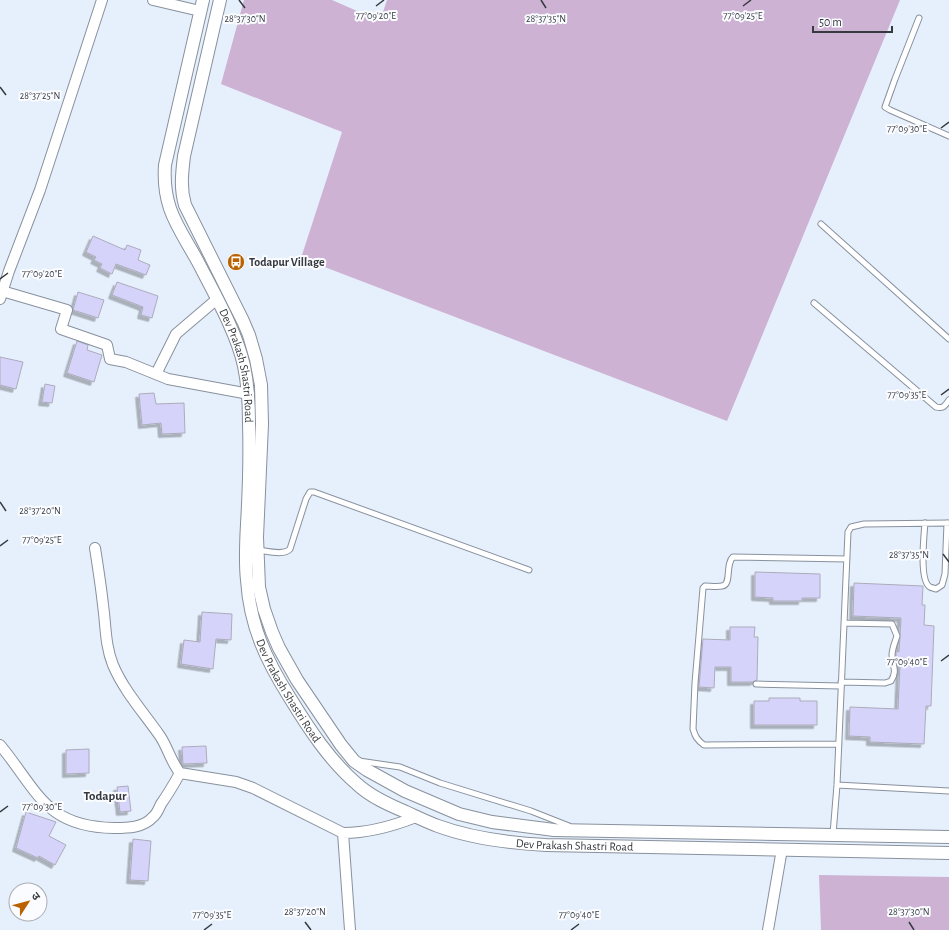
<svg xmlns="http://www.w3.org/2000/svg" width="949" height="930" viewBox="0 0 949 930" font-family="'Alegreya Sans','Noto Sans Devanagari',sans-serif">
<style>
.green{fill:#ceb2d4}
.building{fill:#d6d3fb;stroke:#acabba;filter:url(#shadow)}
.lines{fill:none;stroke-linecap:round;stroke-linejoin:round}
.service-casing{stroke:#88919d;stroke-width:7}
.minor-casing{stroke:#88919d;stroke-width:12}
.tertiary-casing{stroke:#88919d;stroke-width:14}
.service{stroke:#fff;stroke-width:5}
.minor{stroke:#fff;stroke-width:10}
.tertiary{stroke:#fff;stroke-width:12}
.ticks{fill:none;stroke:#363a3f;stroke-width:1.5}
.labels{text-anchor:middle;stroke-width:4;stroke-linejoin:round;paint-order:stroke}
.poi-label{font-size:12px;font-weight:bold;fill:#363a3f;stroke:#fafcff;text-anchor:start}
.street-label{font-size:12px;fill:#363a3f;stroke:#fafcff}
.neighbourhood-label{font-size:13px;font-weight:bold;fill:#363a3f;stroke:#fafcff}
.ticks-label{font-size:10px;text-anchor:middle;fill:#363a3f;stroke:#fafcff;stroke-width:4;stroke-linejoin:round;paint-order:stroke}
</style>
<defs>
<filter id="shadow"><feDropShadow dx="-3.5" dy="3.5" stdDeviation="0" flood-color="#0004"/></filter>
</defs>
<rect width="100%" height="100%" fill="#e6f0fd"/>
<path class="green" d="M244,0H332L380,21L387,0H900L727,421L301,258L342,132L221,84Z
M819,875L949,877V930H821Z"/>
<path class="building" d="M93,236L125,250L127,245L141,250L138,260L150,265L146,275L116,264L112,274L100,268L102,264L94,260L96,257L86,252Z
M117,282L158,296L152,318L141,315L143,307L112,295Z
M78,292L104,300L98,318L73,310Z
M77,341L88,345L87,350L102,355L94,382L67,373Z
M0,357L23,362L16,389L0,385Z
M45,384L55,386L52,403L42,402Z
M154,393L156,404L184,403L185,433L162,434L161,423L142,425L139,394Z
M755,572L820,574V598H802V601H773V598L755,597Z
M854,583L923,586L922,605H925L924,625L934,626L931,706H926L924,744L870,742V737L849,736L850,707L898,709L900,664H897L896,655V651L899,652L901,618L853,616Z
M202,612L232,614L231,640L216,639L213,669L181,664L184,640L200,642Z
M730,627H755L754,637H758L757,680L753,682H731V667H715L714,688L699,687L703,639L730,640Z
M769,698H800V701H817V725H754V701H769Z
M206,746L207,763L183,764L182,747Z
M89,749V773L66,774V750Z
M128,786L131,811L120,812L117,787Z
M26,812L56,822L49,836L66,845L55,865L39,856L38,858L16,848Z
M133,839L151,841L148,881L130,880Z"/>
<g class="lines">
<defs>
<path id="service" d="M919,18L895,79L885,107L890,110L949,136
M821,224L949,339
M814,303L936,407C943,409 945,406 949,400
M925,523C924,535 919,581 930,587C932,588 934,588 936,589L942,585L945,574L947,523
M258,550C267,551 284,556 290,549L306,499L310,492H314L529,570
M841,682L885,683L891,681C898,670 892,666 892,655C892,649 895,642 897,636L892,624L844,623
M756,684L841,686
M839,744L704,745C697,740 695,736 693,729L695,683L703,588L705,586C710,586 717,587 722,586C732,585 725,564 733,557L847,559
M359,761L400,767L440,783L531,811L569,826
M837,785L949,791
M833,834L837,785L848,532L851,527L864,524L949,523"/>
<path id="minor" d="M153,0L200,11
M2,291L67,310L61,329L107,345L110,359L126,362L168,379L249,394
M0,299L9,271L40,190L102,0
M156,374L176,334L217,299
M95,548C98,567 101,586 103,605C106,626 105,645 113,665C124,691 144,713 160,736C168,748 171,762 180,773L236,782L253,788L343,833C368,833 393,826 416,817
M0,745C38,791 45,827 114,828C128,828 143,828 153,817C157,814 159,808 161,804C168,794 174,784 180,773
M343,833L350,930
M768,930L782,849"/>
<g id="tertiary">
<path id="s1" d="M203,0L165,165C162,209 179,227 198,262C214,293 237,333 244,366C248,385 249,404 249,423C250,456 249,490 247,524C246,542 245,562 247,580C250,626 266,660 290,698C309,729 330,761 357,784C371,797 389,805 406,812C417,817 427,822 438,826C473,839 510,843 546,845L949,853"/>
<path d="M220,0L184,156C182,173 180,188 185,205L243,321L249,335L256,359L261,385L262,424L257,537L259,587L264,609L272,632L279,648L297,680L341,745L354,761L367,770L405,791L459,814L492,822L554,830L949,837"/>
</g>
</defs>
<use href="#service" class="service-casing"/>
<use href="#minor" class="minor-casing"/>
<use href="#tertiary" class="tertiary-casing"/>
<use href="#service" class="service"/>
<use href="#minor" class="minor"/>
<use href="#tertiary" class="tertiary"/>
</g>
<path class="ticks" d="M239,0L245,8M541,0L546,8M376,6L384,0M743,6L751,0M0,87L6,95M941,128L949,122M0,279L8,273M941,395L949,389M0,502L6,511M0,546L8,540M943,554L949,562M941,661L949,655M0,812L8,806M305,922L311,930M909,922L914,930M204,930L212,924M571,930L579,924"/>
<defs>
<symbol id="bus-disc" viewBox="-11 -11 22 22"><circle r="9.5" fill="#bb6200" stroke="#fafcff"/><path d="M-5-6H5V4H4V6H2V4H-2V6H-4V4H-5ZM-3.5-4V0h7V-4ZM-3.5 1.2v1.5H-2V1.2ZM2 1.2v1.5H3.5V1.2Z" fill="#fff"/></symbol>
</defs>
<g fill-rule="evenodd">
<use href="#bus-disc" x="226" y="252" width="20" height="20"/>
</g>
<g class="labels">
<g class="poi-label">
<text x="249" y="266">Todapur Village</text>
</g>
<g class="street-label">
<text dy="4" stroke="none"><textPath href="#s1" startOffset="386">Dev Prakash Shastri Road</textPath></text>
<text dy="4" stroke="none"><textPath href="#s1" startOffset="722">Dev Prakash Shastri Road</textPath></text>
<text dy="4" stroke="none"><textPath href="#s1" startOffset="1069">Dev Prakash Shastri Road</textPath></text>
</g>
<g class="neighbourhood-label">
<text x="105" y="800">Todapur</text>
</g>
</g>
<g class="ticks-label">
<text x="743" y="19">77°09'25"E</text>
<text x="376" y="19">77°09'20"E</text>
<text x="245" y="22">28°37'30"N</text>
<text x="546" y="22">28°37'35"N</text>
<text x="40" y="99">28°37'25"N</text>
<text x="907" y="132">77°09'30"E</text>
<text x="42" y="277">77°09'20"E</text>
<text x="907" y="398">77°09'35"E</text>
<text x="40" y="514">28°37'20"N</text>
<text x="42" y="543">77°09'25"E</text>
<text x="909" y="558">28°37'35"N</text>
<text x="907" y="665">77°09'40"E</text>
<text x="42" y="810">77°09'30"E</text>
<text x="305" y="915">28°37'20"N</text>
<text x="909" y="915">28°37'30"N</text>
<text x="212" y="918">77°09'35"E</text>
<text x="579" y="918">77°09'40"E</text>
</g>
<g transform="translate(28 902) rotate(54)"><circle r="19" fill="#fafcff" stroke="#acaeb2"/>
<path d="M0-3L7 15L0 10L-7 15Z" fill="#bb6200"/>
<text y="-6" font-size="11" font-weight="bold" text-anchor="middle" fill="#363a3f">उ</text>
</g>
<path d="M813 26v6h79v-6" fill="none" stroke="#363a3f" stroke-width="2"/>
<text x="819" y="26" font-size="12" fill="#363a3f" stroke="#fafcff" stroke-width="3" paint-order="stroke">50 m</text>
</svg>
